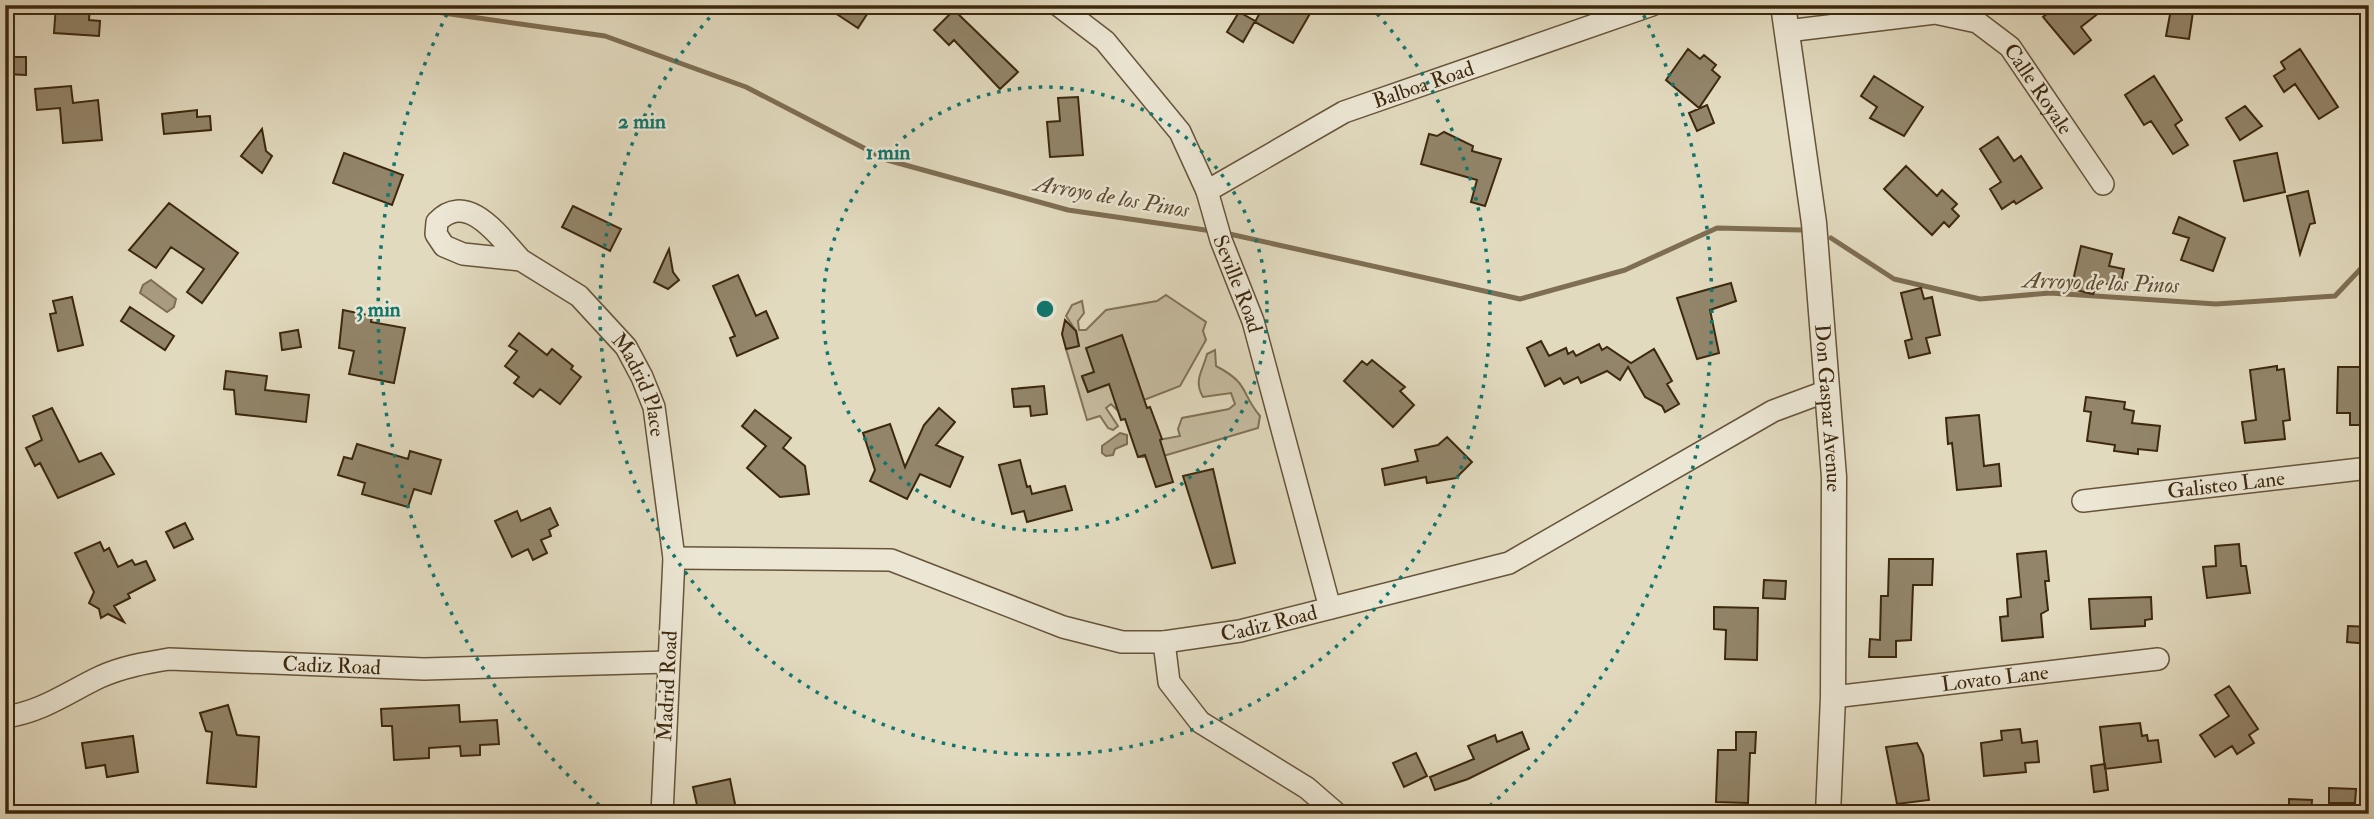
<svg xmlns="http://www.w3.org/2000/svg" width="2374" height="819" viewBox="0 0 2374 819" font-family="'IM FELL Double Pica',serif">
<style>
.green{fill:#c6bca1;stroke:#817257;stroke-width:2}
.water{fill:#aa9d82;stroke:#7e6e53;stroke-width:2}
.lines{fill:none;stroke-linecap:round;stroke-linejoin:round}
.stream{stroke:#7e6e53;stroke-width:5}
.building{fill:#92856a;stroke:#3c280d;stroke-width:2}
.minor-casing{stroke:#66543a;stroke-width:24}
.tertiary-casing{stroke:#66543a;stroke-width:27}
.minor{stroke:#ece7d5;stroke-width:21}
.tertiary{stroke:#ece7d5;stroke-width:24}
.ring{fill:none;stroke:#0f766e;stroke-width:3.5;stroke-dasharray:3.5 7}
.labels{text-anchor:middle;stroke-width:5;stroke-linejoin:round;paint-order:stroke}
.street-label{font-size:21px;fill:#3c280d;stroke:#ece7d5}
.water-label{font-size:23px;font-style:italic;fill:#5d4b30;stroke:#ece7d5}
.centre{fill:#0f766e;stroke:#ece7d5;stroke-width:3.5}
.ring-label{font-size:21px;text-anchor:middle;font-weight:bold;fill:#0f766e;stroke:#ece7d5;stroke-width:5;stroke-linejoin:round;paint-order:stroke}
</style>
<rect width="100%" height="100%" fill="#e2dabf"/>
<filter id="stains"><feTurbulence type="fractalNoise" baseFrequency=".00286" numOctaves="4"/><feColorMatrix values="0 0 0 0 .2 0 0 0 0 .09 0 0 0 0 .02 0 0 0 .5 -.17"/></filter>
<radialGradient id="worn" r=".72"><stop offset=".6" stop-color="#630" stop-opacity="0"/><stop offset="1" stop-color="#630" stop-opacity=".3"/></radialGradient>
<path class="green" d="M1166,295L1206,322L1203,331L1206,340L1180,386L1144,400L1122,336L1094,372L1082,377L1088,392L1113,383L1117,410L1111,404L1106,408L1118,426L1113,430L1108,428L1100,416L1087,420L1066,349L1079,346L1076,331L1066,316L1072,305L1082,301L1084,313L1078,321L1079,330H1086L1106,310L1157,301Z
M1215,350L1216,366C1250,384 1240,392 1260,416L1258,428L1160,457H1138L1161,449L1158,440L1180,436L1178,429L1182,418L1229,409L1235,404L1231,393L1203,397C1193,380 1203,371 1207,354Z"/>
<path class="water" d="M151,280L176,299L174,307L167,312L140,293L143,285Z
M1120,433L1127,435V444L1115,449L1113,455L1106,456L1102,453V446Z"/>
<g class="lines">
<path class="stream" d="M387,5L605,36L746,87L887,160L1068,210L1212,231
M1225,233L1520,299L1625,270L1717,228L1802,230
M1831,238L1894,279L1980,299L2050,293L2216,304L2335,296L2369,260"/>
</g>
<path class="building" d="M56,5H90L89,20L100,21L99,36L54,33Z
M823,5H873L858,28Z
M1264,5H1315L1293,43L1255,22Z
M2058,5H2109L2081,27L2091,40L2074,54L2043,17Z
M2171,9L2193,12L2189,39L2166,36Z
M954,10L1018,72L1000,89L954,40L949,45L934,30Z
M1239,12L1255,21L1243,42L1227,32Z
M1688,49L1700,59L1704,55L1716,65L1712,70L1720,77L1699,108L1666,80Z
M2300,49L2338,107L2319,119L2295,84L2284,92L2274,76L2285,69L2281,62Z
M5,57H26V75L5,74Z
M1874,76L1923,107L1904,136L1870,118L1877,107L1861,96Z
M2154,76L2182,120L2175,125L2188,145L2173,154L2151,121L2144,125L2125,95Z
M71,86L73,103L98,100L102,140L63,143L60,108L37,110L35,89Z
M1078,97L1083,155L1050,157L1047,122L1060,121L1058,98Z
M1707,105L1714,123L1697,131L1689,113Z
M2245,106L2262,126L2240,140L2226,118Z
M197,110V117L210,116L211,130L164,134L162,114Z
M262,129L266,151L272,156L262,173L241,156Z
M1444,132L1473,146L1472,151L1501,159L1485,206L1471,202L1477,180L1421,164L1429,134L1437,136Z
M1998,137L2014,161L2021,156L2042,188L2016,204L2014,201L2002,209L1990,189L2001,182L1980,149Z
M344,153L403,175L392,205L333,183Z
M2277,153L2285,192L2244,201L2234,161Z
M1906,166L1937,196L1942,190L1957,204L1952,209L1959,216L1949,227L1944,222L1932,235L1884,189Z
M2308,191L2315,223L2310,224L2300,254L2287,196Z
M169,203L238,253L202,303L187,292L204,269L171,247L156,268L129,250Z
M573,206L621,229L610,251L562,227Z
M2179,217L2225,238L2213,271L2181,260L2189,238L2173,233Z
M2081,246L2112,254L2109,266L2124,269L2120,287L2099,282L2093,294L2071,289Z
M669,249L673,272L679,280L668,289L654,282Z
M738,275L756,316L766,311L778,338L737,356L730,338L735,336L713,286Z
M1731,283L1736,301L1710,310L1719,353L1697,359L1677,298Z
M1921,288L1924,299L1932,297L1940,335L1926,338L1930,353L1909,358L1905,341L1912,339L1901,293Z
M72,297L83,345L58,351L50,314L56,313L53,301Z
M130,307L174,336L165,350L121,321Z
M343,310L372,316L371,322L405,328L394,383L349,374L354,351L339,348Z
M1065,320L1076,331L1079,346L1066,349L1062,334Z
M298,330L301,347L282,350L280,333Z
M519,333L547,355L552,349L573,366L571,369L581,377L560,404L540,389L533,397L514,383L519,377L505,366L517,351L509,346Z
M1122,335L1147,408L1150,407L1162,439L1160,440L1173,482L1156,487L1145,455L1138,457L1125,419L1121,420L1109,384L1088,392L1082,376L1094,372L1086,348Z
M1541,341L1549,356L1566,348L1568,354L1573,351L1576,356L1599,344L1602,350L1607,347L1631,363L1654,349L1672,381L1667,384L1679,404L1665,412L1662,406L1645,397L1628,367L1620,380L1607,371L1581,383L1578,377L1564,384L1560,378L1545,386L1527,348Z
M1372,360L1405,387L1400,391L1414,405L1393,427L1344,381L1362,361L1367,365Z
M2277,366V370L2284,369L2290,420L2283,421L2285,439L2245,443L2242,422L2256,420L2250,370Z
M2338,367H2364V374H2369V425H2350V413H2337Z
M226,371L267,376L265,390L309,395L306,422L236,414L234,390L224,389Z
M1044,386L1047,414L1031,416L1030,406L1014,407L1012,389Z
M2086,397L2125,402L2124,409L2134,411L2132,423L2160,426L2157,451L2138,449V454L2114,451L2115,445L2087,441L2091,412L2084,411Z
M52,408L79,462L101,453L114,474L58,498L40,463L35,466L26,448L42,440L33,416Z
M939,408L955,422L936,445L963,457L950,487L920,474L907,499L870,481L875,470L863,433L890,424L905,467L924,425Z
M755,410L791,438L783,448L805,466L809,494L780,497L747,468L766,446L742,426Z
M1979,415L1984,466L1999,464L2001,486L1957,490L1952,443L1948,444L1946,418Z
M1447,437L1472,462L1456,478L1427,483L1426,477L1385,485L1382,469L1418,461L1415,450L1438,445Z
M357,444L408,459L410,451L441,460L431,494L414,489L408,507L362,494L365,483L338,475L344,457L352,459Z
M1020,460L1027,487L1030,486L1032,494L1065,486L1072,510L1027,522L1024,511L1012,514L999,465Z
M1213,469L1235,563L1212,568L1183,476Z
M550,508L558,525L549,530L551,536L541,540L547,553L533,560L528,549L512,557L495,521L517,511L521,521Z
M185,523L193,539L174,548L166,532Z
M100,542L104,551L109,548L118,567L132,560L135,565L146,561L155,580L128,594L130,598L114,606L124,622L108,614L101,618L99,609L89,603L94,592L75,553Z
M2239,544L2241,566H2246L2250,593L2207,598L2203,567L2216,566L2215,546Z
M2046,551L2049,581H2045L2048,610L2041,614L2043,637L2002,641L2000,617L2008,616L2007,599L2021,597L2017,554Z
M1889,559H1933L1932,585H1913L1911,640L1896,641V657H1869L1870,639L1880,640L1881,596H1888Z
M1764,580L1786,581L1785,599L1763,598Z
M2151,597L2152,619L2145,620V626L2091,629L2089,599Z
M1714,607L1758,608L1757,660L1725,659L1726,630L1714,629Z
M2348,626L2369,627V644L2347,642Z
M2229,686L2258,729L2249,735L2254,743L2237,754L2232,746L2215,757L2200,735L2229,716L2215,695Z
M228,705L237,735L259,737L256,787L207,783L212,732L206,731L200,713Z
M459,705L460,722L497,720L499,744L480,745V755L461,756L460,746L429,748V758L394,760L392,726H382L381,709Z
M2140,723L2142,736L2147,735L2148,741L2158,740L2161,762L2105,769L2100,727Z
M2020,729L2022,743L2037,741L2039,762L2025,763L2026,772L1984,776L1981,743L2002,740L2001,731Z
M1522,732L1529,749L1468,779L1435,790L1430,777L1474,759L1468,746L1495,735L1497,742Z
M1736,732H1756L1755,753H1750L1748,803L1716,802L1718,750H1736Z
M133,736L138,772L107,777L105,765L86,768L82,743Z
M1917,743L1923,755L1929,800L1897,804L1886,747Z
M1416,753L1427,776L1404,787L1393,763Z
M2105,764L2108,790L2094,792L2091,766Z
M730,779L737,814H699L693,787Z
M2329,788L2356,789L2355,803H2329Z
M2289,799L2312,800L2311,814H2289Z"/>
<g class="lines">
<defs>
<g id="minor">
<path id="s1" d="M1058,5L1105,41L1180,132L1207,191L1221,240L1253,321L1330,608"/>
<path id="s2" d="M1787,31L1935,13L1977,22L2010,47L2103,184"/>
<path id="s3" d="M1207,191L1344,112L1652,5"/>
<path id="s4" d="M521,260C501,239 468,189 437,222L436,234L444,246L463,254L521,260L579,296L626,347L642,377L654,407L674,558L662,814"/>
<path id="s5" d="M2083,501L2369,468"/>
<path id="s6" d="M674,558L891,560L1063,627L1122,642H1164L1240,631L1509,563L1773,411L1827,391"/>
<path d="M1164,642L1169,682L1200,722L1307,788L1337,814"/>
<path id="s7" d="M1833,697L2158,659"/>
<path id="s8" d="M5,717C42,712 68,692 100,677C122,667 145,663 169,659L424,669L668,662"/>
</g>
<g id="tertiary">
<path id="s9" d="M1783,5L1814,223L1834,477L1833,697L1828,814"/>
</g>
</defs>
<use href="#minor" class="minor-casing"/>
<use href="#tertiary" class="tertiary-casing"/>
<use href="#minor" class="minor"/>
<use href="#tertiary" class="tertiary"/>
</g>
<g class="ring">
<circle cx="1045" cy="309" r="222"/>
<path d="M1370 6A445 445 0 1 1 720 6"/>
<path d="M607 812A667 667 0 0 1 451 6M1639 6A667 667 0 0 1 1483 812"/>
</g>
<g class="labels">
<g class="street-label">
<text dy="7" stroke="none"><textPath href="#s3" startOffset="242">Balboa Road</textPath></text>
<text dy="7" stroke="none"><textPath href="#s2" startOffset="284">Calle Royale</textPath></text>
<text dy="7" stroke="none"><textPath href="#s1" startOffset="340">Seville Road</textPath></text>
<text dy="7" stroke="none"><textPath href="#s4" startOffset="390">Madrid Place</textPath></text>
<text dy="7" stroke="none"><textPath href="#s9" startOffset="406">Don Gaspar Avenue</textPath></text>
<text dy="7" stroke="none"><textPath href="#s5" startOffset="144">Galisteo Lane</textPath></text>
<text dy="7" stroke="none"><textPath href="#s6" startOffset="611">Cadiz Road</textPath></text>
<text dy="7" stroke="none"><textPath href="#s8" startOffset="338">Cadiz Road</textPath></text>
<text dy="7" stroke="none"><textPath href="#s7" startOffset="163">Lovato Lane</textPath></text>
<text transform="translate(667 686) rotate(-87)" y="7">Madrid Road</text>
</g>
<g class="water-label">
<text transform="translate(1112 196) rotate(10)" y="8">Arroyo de los Pinos</text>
<text transform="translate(2101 282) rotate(2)" y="8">Arroyo de los Pinos</text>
</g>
</g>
<circle cx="1045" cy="309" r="10" class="centre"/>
<g class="ring-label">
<text x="642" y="128">2 min</text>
<text x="888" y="159">1 min</text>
<text x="378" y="316">3 min</text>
</g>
<rect width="2374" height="819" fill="none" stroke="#e2dabf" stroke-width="28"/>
<rect x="7" y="7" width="2360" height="805" fill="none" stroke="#3c280d" stroke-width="3.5"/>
<rect x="14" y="14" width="2346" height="791" fill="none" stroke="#3c280d" stroke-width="2"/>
<rect width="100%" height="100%" filter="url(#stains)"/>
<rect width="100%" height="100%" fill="url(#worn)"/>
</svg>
